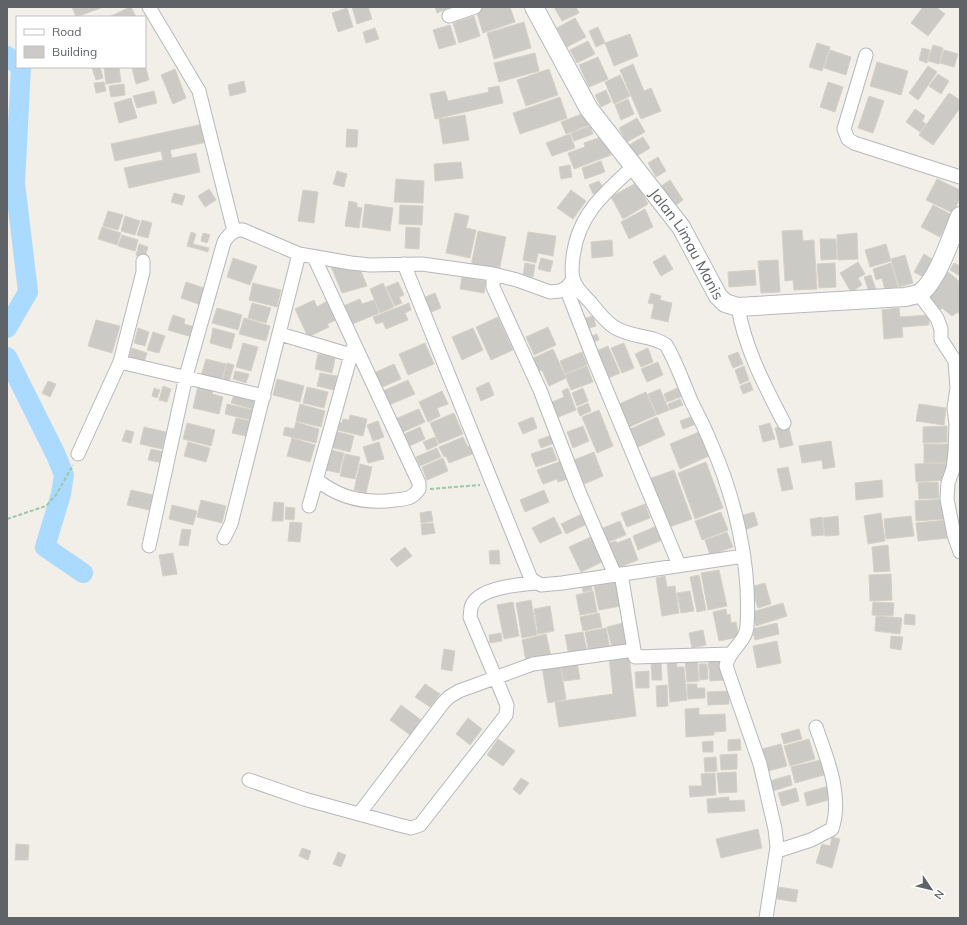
<svg xmlns="http://www.w3.org/2000/svg" width="967" height="925" viewBox="0 0 967 925" font-family="Mulish,sans-serif">
<style>
.lines{fill:none;stroke-linecap:round;stroke-linejoin:round}
.river{stroke:#aadaff;stroke-width:20}
.building{fill:#cccac5;stroke:#d6d1c6}
.street-casing{stroke:#b5b8bc;stroke-width:15}
.secondary-casing{stroke:#b6babf;stroke-width:20}
.path{stroke:#9cc7a9;stroke-width:2;stroke-dasharray:4 2;stroke-linecap:butt}
.street{stroke:#fff;stroke-width:13}
.secondary{stroke:#fff;stroke-width:18}
.labels{text-anchor:middle;stroke-width:4;stroke-linejoin:round;paint-order:stroke}
.street-label{font-size:15px;fill:#5f6368;stroke:#fff}
</style>
<rect width="100%" height="100%" fill="#f1efe8"/>
<g class="lines">
<path class="river" d="M7,56L17,64
M7,328L28,292L15,183L21,67
M7,357L56,455L64,475L61,494L45,547L83,573"/>
</g>
<path class="building" d="M72,7H100L101,8L76,17Z
M131,7L136,17L111,16L130,7Z
M352,7H368L372,19L357,24Z
M435,7H451L437,13Z
M484,7H510L515,22L483,33L476,10Z
M554,7H576L579,13L562,21Z
M923,7H936L945,14L928,36L911,23Z
M347,8L353,27L338,32L332,13Z
M474,16L480,36L459,43L453,23Z
M575,18L586,37L567,47L557,28Z
M524,22L531,48L494,59L487,33Z
M450,25L456,44L439,49L433,30Z
M598,27L605,43L596,47L589,31Z
M375,28L379,39L366,43L363,32Z
M630,34L638,56L614,66L605,43Z
M588,41L595,54L577,63L570,50Z
M817,43L830,47L822,71L809,67Z
M933,45L943,48L939,64L928,61Z
M922,48L930,50L927,63L919,60Z
M830,50L851,57L846,75L824,68Z
M944,50L958,54L954,67L940,63Z
M535,53L539,71L499,82L494,63Z
M598,57L608,79L589,87L579,65Z
M877,62L908,71L901,95L870,86Z
M633,64L644,91L651,88L661,111L641,119L620,70Z
M145,65L149,80L136,84L132,68L145,67Z
M928,66L937,72L918,100L909,93Z
M100,67L103,78L96,80L92,68Z
M104,67H119L121,82L106,84Z
M175,69L186,98L173,104L161,75Z
M549,69L558,95L526,106L517,80Z
M938,74L949,81L941,94L929,86Z
M620,75L630,96L614,104L605,82Z
M244,81L246,92L230,96L228,85Z
M104,82L106,91L96,93L94,83Z
M828,82L843,87L835,112L820,107Z
M124,84L125,95L111,97L109,86Z
M499,86L503,103L435,119L430,94L445,91L448,101L489,92L488,88Z
M606,90L611,102L601,107L595,95Z
M154,91L157,103L137,108L133,96Z
M949,93L960,100V108L933,145L919,135Z
M869,96L884,101L873,133L858,128Z
M560,97L567,118L520,134L513,113Z
M131,98L137,118L119,123L114,103Z
M628,99L634,114L621,120L615,105Z
M915,109L925,116L922,121L926,124L920,132L906,122Z
M584,113L589,125L566,134L561,122Z
M465,115L469,140L443,144L439,119Z
M637,118L645,132L627,142L619,128Z
M203,124L207,142L170,150L172,158L196,153L200,172L129,188L124,168L163,160L161,151L115,161L111,144Z
M590,126L593,134L574,141L571,133Z
M347,129L358,130L357,147H346Z
M570,134L575,148L552,156L546,143Z
M604,136L611,155L574,169L568,153L585,147L584,143Z
M643,137L650,148L634,158L627,146Z
M658,157L666,171L656,177L648,163Z
M601,161L605,172L585,179L582,168Z
M461,162L463,178L435,181L434,164Z
M570,165L572,177L561,179L559,167Z
M337,171L347,174L344,187L333,184Z
M396,179L424,181L423,203L394,202Z
M937,179L960,190V198L953,213L926,200Z
M670,180L683,200L673,207L660,187Z
M599,181L604,189L593,194L589,185Z
M636,183L648,204L623,219L611,197Z
M209,189L216,200L205,207L198,196Z
M303,190L318,192L314,223L298,221Z
M571,190L586,201L573,219L557,208Z
M174,193L185,196L182,205L171,202Z
M349,201L357,203V207L362,208L359,228L345,226Z
M365,204L393,208L390,231L362,227Z
M400,205L423,206L422,225L399,224Z
M933,205L952,215L940,237L921,227Z
M645,209L653,227L629,239L621,222Z
M108,211L123,215L118,230L103,226Z
M455,213L469,216L466,228L476,230L470,258L446,253Z
M125,216L140,221L135,235L121,231Z
M142,220L152,223L148,238L137,235Z
M102,227L121,233L117,245L98,239Z
M406,227L420,228L419,249L405,248Z
M802,230L803,241L814,240L817,289L794,290L793,280L785,281L782,231Z
M478,231L506,237L499,271L471,266Z
M191,232L196,234L193,244L209,248L208,252L187,246Z
M528,232L556,236L553,256L538,253L536,263L523,260Z
M203,233L210,235L207,243L201,241Z
M857,233L858,259L838,260L837,235Z
M122,235L138,240L135,251L118,246Z
M820,239H836L837,259L821,260Z
M612,240L613,256L592,258L591,242Z
M139,244L148,247L145,257L136,255Z
M886,244L891,261L870,267L865,250Z
M924,254L935,261L925,278L914,272Z
M665,255L673,269L661,276L653,262Z
M905,255L913,283L899,287L891,259Z
M233,258L257,266L250,285L227,277Z
M541,258L553,261L550,272L538,269Z
M778,260L780,292L761,293L758,261Z
M858,262L865,274L858,278L862,285L851,292L840,273Z
M525,263L535,265L533,277L523,275Z
M835,263L836,287L819,288L817,264Z
M891,263L898,287L885,290L882,278L876,280L873,269Z
M954,263L960,266V276L950,270Z
M330,264L360,269L367,286L342,293Z
M755,270L756,285L729,287L728,272Z
M948,272L959,281L958,284L960,286V316L958,312L952,316L942,308L937,313L926,299Z
M871,275L876,290L869,292L864,277Z
M462,277L486,281L484,293L460,289Z
M186,282L207,289L201,305L181,298Z
M398,282L404,295L399,297L402,303L395,306L386,287Z
M253,283L281,290L277,307L249,300Z
M383,283L394,307L380,313L370,289Z
M435,293L441,308L429,313L423,298Z
M651,293L661,296L660,300L672,303L668,322L651,318L654,304L648,303Z
M360,299L362,304L374,300L379,313L350,325L343,306Z
M314,300L317,307L327,301L336,320L327,324L329,327L308,337L295,309Z
M252,303L271,308L266,323L248,318Z
M409,303L411,310L405,313L408,320L386,329L383,322L376,324L373,317Z
M217,308L242,315L238,330L212,323Z
M899,308L900,317L929,315V325L902,327L903,337L884,339L882,310Z
M173,315L185,319L184,324L195,327L192,337L168,330Z
M593,316L596,326L586,329L583,319Z
M498,317L513,350L491,360L476,327Z
M244,318L270,326L266,341L239,334Z
M96,320L120,326L112,353L88,346Z
M548,327L556,345L534,355L526,337Z
M138,328L149,332L145,346L134,343Z
M213,328L235,334L231,349L210,343Z
M473,328L483,350L462,360L452,337Z
M153,332L165,336L159,353L147,350Z
M597,334L599,340L590,343L588,337Z
M243,343L258,347L251,371L236,367Z
M425,343L434,364L408,375L399,354Z
M624,343L634,368L622,373L611,348Z
M608,346L620,373L604,380L592,353Z
M132,348L147,353L143,365L128,361Z
M648,348L653,362L641,367L635,354Z
M553,349L566,378L549,386L542,370L536,373L529,360Z
M582,352L587,365L565,374L560,361Z
M738,352L743,364L733,368L728,356Z
M318,354L335,358L332,373L315,369Z
M206,359L226,364L221,382L201,376Z
M658,362L663,375L647,382L641,369Z
M227,363L234,365L228,385L222,383Z
M394,364L401,379L380,388L374,373Z
M587,366L593,382L571,390L565,375Z
M744,366L749,380L740,384L735,370Z
M235,371L249,374L246,383L233,379Z
M320,373L337,376L334,390L317,386Z
M277,379L304,386L300,402L273,395Z
M408,380L415,394L389,405L383,391Z
M48,381L56,384L50,397L42,393Z
M489,382L494,395L481,401L476,388Z
M750,382L753,390L743,394L740,386Z
M163,386L171,389L167,402L159,400Z
M198,386L213,390L212,394L223,397L219,414L193,408Z
M307,387L328,392L324,408L303,403Z
M680,387L683,396L667,402L664,394Z
M154,388L160,390L157,398L152,396Z
M568,388L576,410L556,418L550,403L564,397L562,391Z
M583,388L588,401L577,406L572,393Z
M660,389L669,410L657,415L648,394Z
M442,391L448,404L437,408L440,416L428,422L419,402Z
M646,392L656,415L627,428L617,405Z
M234,395L256,401L253,409L231,403Z
M680,399L683,405L670,410L668,404Z
M588,403L591,411L580,416L577,408Z
M227,404L253,410L251,420L225,414Z
M300,404L325,411L321,427L296,421Z
M919,404L946,408L944,425L916,421Z
M419,409L425,422L401,433L395,419Z
M599,410L613,446L597,453L582,417Z
M454,413L463,434L439,444L430,423Z
M350,415L367,419L363,436L333,429L335,421L342,423L343,419L349,420Z
M693,416L696,424L683,429L680,421Z
M533,417L537,428L523,434L518,423Z
M657,417L665,435L638,447L630,429Z
M236,418L250,421L246,436L232,433Z
M378,421L384,437L373,441L367,425Z
M296,422L319,429L316,443L283,435L285,427L294,429Z
M187,423L215,430L211,446L183,439Z
M770,423L775,439L763,442L759,426Z
M788,424L793,445L780,448L775,428Z
M583,426L589,441L573,448L567,432Z
M947,426V442L923,443V427Z
M144,427L166,432L162,449L140,444Z
M420,427L425,439L407,447L402,435Z
M126,430L134,432L131,443L122,441Z
M334,431L354,436L350,452L330,447Z
M699,432L709,456L680,469L670,444Z
M552,435L555,443L541,448L538,440Z
M435,437L438,445L427,450L423,442Z
M463,437L468,447L472,445L475,453L449,463L446,456L444,457L439,447Z
M292,438L315,445L310,462L287,456Z
M831,441L835,467L823,469L822,460L802,463L799,446Z
M188,442L210,448L206,462L184,456Z
M379,442L384,459L368,463L363,447Z
M924,444H952V462L924,463Z
M552,447L557,460L536,467L531,454Z
M437,448L441,457L420,466L416,457Z
M151,449L164,452L162,463L148,460Z
M331,450L344,453L339,473L326,470Z
M594,452L603,476L584,484L574,460Z
M345,454L360,457L355,479L340,476Z
M443,458L448,471L427,480L422,467Z
M561,461L568,479L558,482L557,479L543,484L537,470Z
M706,462L723,508L695,519L678,473Z
M946,463V480L916,482L915,464Z
M360,464L372,467L366,493L354,490Z
M788,467L793,489L782,491L777,469Z
M674,470L692,519L667,528L649,479Z
M882,480L883,497L856,500L855,483Z
M938,482L939,498L919,499L918,483Z
M131,490L153,495L149,510L127,505Z
M544,490L549,502L525,512L520,500Z
M944,499L945,519L916,521L915,501Z
M201,500L226,506L222,523L197,517Z
M274,502L284,503L283,521H272Z
M645,504L650,518L627,527L621,513Z
M172,505L197,511L193,525L169,519Z
M286,507L295,508L294,520L285,519Z
M431,511L433,521L421,523L420,513Z
M721,512L728,530L702,540L695,521Z
M754,512L758,525L745,530L740,516Z
M881,513L885,541L868,544L864,516Z
M582,514L587,524L566,534L561,524Z
M838,516L839,535L825,536L823,518Z
M911,516L914,536L886,539L884,519Z
M554,517L562,533L540,543L532,528Z
M822,517L824,535L812,536L810,519Z
M947,520L948,538L918,541L916,523Z
M620,521L626,535L608,542L603,528Z
M290,522L302,523L300,542L288,541Z
M433,523L435,533L422,535L421,524Z
M657,526L662,540L638,550L633,536Z
M182,529L191,530L188,546L179,545Z
M727,532L733,547L710,555L705,540Z
M595,535L606,560L581,572L569,547Z
M630,538L638,560L615,569L606,544L616,541L617,543Z
M888,545L890,571L874,572L872,547Z
M405,547L412,556L397,567L390,559Z
M499,550L500,564H490L489,551Z
M173,553L177,574L163,576L159,555Z
M719,570L727,606L708,610L701,573Z
M891,574L892,600L870,601L869,575Z
M699,575L706,610L697,612L690,577Z
M665,576L667,587L675,586L679,613L662,616L656,578Z
M616,582L621,606L599,610L594,586Z
M591,583L592,590L583,592L582,585Z
M765,583L771,604L758,608L751,587Z
M593,591L597,612L580,615L576,595Z
M690,591L694,611L681,613L677,593Z
M531,600L537,635L522,638L516,603Z
M513,602L519,636L504,639L497,605Z
M873,602L894,603L893,616L872,615Z
M783,603L787,616L756,626L752,612Z
M550,606L554,631L538,634L534,609Z
M726,609L727,615L730,614L731,623L736,622L739,637L719,641L713,612Z
M599,613L602,627L583,631L580,617Z
M905,614L915,615V625L904,624Z
M876,616L902,618L900,634L875,631Z
M623,623L628,645L612,648L607,627Z
M777,623L779,634L755,640L752,629Z
M606,628L610,649L589,653L585,632Z
M703,630L706,645L692,648L689,633Z
M583,632L587,652L569,656L565,635Z
M501,633L502,641L490,643L489,635Z
M546,634L551,656L526,661L522,640Z
M891,636L903,637L901,650L890,648Z
M777,641L781,663L757,668L753,646Z
M444,649L455,651L452,671L441,669Z
M629,655L636,716L559,727L555,702L613,694L609,657Z
M723,657L725,680L710,681L708,658Z
M697,658L699,681L687,682L685,659Z
M676,659L677,667H684L687,700L670,702L667,660Z
M661,661L662,680H652L651,662Z
M577,662L580,679L564,681L561,665Z
M560,664L566,699L548,703L542,667Z
M699,664H707L708,679L700,680Z
M649,671V688H636L635,672Z
M425,684L440,694L430,707L415,697Z
M687,684H697V688H705V698L688,699Z
M667,685L668,706L657,707L656,686Z
M729,691V704L708,705L707,692Z
M401,705L421,720L410,735L390,720Z
M699,708V715L725,714L726,731L714,732V735L686,737L685,709Z
M468,718L482,729L470,745L456,734Z
M799,729L802,739L784,744L781,734Z
M498,739L515,751L503,766L487,755Z
M740,739L741,750L728,751V740Z
M809,739L815,759L790,766L784,746Z
M713,741V752H703L702,742Z
M781,744L787,766L764,772L758,750Z
M737,754V769L721,770L720,755Z
M716,757L717,771L705,772L704,758Z
M820,760L824,775L795,783L791,767Z
M736,772L737,792L719,793L717,773Z
M715,773L716,795L690,797L689,786H702L701,774Z
M790,775L792,785L773,791L770,781Z
M521,778L529,783L520,795L513,789Z
M829,786L832,799L807,806L804,793Z
M796,788L799,801L782,806L778,793Z
M729,797V801L744,800L745,811L708,813L707,799Z
M758,829L762,848L721,858L716,839Z
M832,837L840,839L832,868L816,863L822,844L830,846Z
M16,844L29,845L28,860H15Z
M302,848L311,851L308,860L299,856Z
M338,852L346,855L341,867L333,864Z
M778,887L798,890L796,902L777,899Z"/>
<g class="lines">
<defs>
<path id="street" d="M149,7L199,91L234,231
M449,16L475,7
M866,55L844,129L848,139L854,143L960,177
M634,166C604,193 578,215 573,257C572,265 571,275 574,281C577,290 585,296 591,303C598,312 605,321 614,327C631,338 653,335 666,345C677,363 683,383 692,403C698,415 705,428 710,441C735,497 751,565 747,626C746,643 728,650 726,666L760,764L775,829L777,847L766,918
M314,257L419,483V489C412,499 406,499 395,500C366,504 341,499 317,480
M404,264L531,579L541,585L562,583L744,556
M493,274V287L540,390L580,494L615,575
M566,288L594,360L679,565
M919,294L937,318L941,329V339L955,361L957,388L954,408L956,424L955,452L953,469L948,483L947,499L954,535L960,552
M738,307C745,349 765,386 784,423
M280,334L351,355
M120,362L143,272V261
M78,454L120,362L264,396
M309,506L354,344
M224,538L231,524L299,254
M149,546L186,376L224,242C228,235 234,229 243,230L299,254L351,263L370,265L422,264L493,274L517,280L550,292L560,291L566,288L573,280
M621,574L634,650
M249,780L304,799L399,825L411,828L420,825L506,715L507,705L470,617C471,614 470,608 472,605C480,587 518,585 536,583
M359,814L443,703L449,697L459,691L533,664L634,650L635,657L731,654
M777,851L811,840L832,829C843,796 827,758 816,727"/>
<g id="secondary">
<path id="s1" d="M534,7L589,109L681,227L718,296L725,303L738,307L905,297C910,296 916,295 920,293C937,282 952,235 960,216"/>
</g>
</defs>
<use href="#street" class="street-casing"/>
<use href="#secondary" class="secondary-casing"/>
<path class="path" d="M430,489L480,485
M7,519L46,506L56,495L73,465"/>
<use href="#street" class="street"/>
<use href="#secondary" class="secondary"/>
</g>
<g class="labels">
<g class="street-label">
<text dy="5" stroke="none"><textPath href="#s1" startOffset="283">Jalan Limau Manis</textPath></text>
</g>
</g>
<rect width="967" height="925" fill="none" stroke="#5f6368" stroke-width="16"/>
<rect x="16" y="16" width="130" height="52" fill="#ffffff" stroke="#bfc1c3"/>
<rect x="24" y="29" width="20" height="6" fill="#ffffff" stroke="#bfc1c3"/>
<text x="52" y="36" font-size="12" fill="#5f6368">Road</text>
<rect x="24" y="46" width="20" height="12" fill="#cccac5" stroke="#bfc1c3"/>
<text x="52" y="56" font-size="12" fill="#5f6368">Building</text>
<g transform="translate(931 889) rotate(125)" stroke="#ffffff" stroke-width="3" paint-order="stroke">
<path d="M0-3L7 15L0 10L-7 15Z" fill="#5f6368"/>
<text y="-6" font-size="11" font-weight="bold" text-anchor="middle" fill="#5f6368">N</text>
</g>
</svg>
